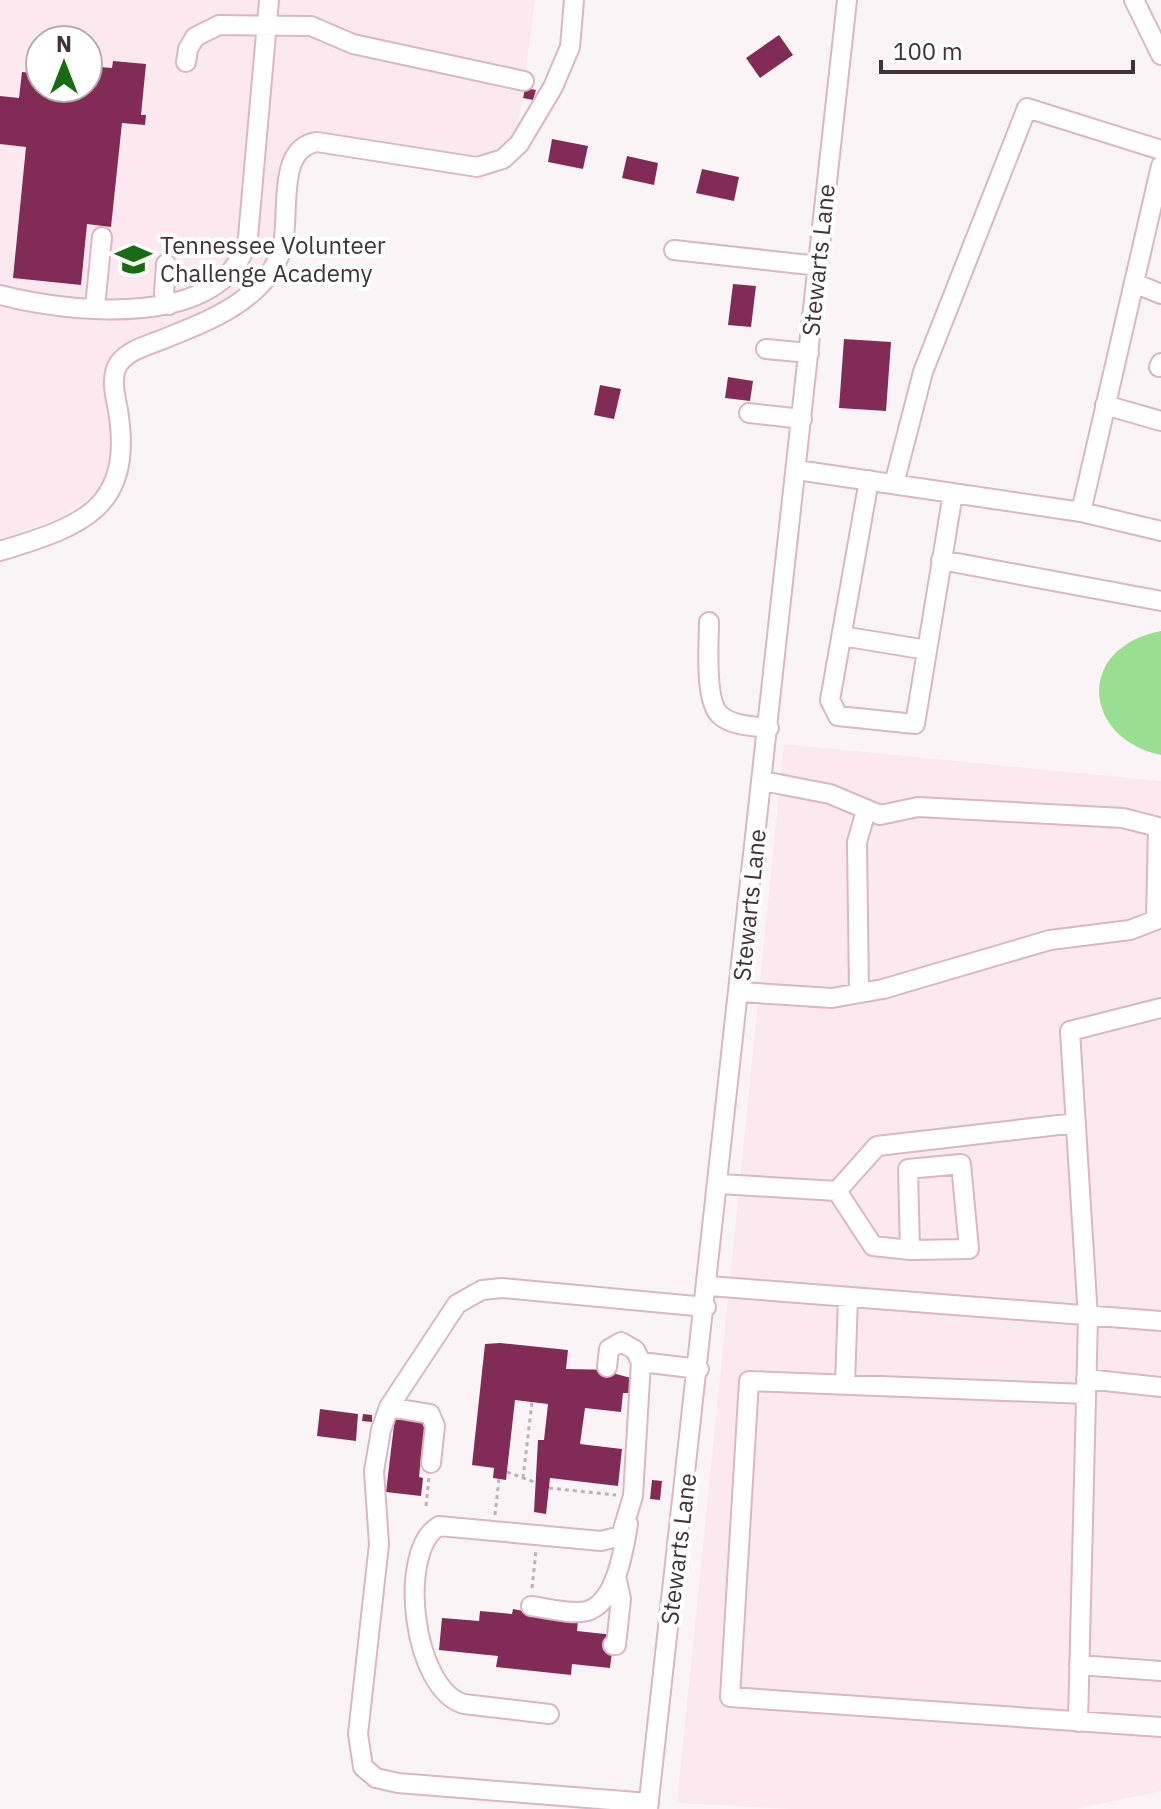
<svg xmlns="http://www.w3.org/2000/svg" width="1161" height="1809" viewBox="0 0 1161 1809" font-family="'IBM Plex Sans',sans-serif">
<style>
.built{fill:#fce9f0;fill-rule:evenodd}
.water{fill:#9adf91}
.building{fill:#812b56}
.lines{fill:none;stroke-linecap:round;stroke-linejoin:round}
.minor-casing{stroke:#dbb6c4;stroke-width:22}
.path{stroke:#bbb2b5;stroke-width:3;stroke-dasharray:4 4;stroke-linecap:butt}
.minor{stroke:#fff;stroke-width:18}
.labels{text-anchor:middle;stroke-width:8;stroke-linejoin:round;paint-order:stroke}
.poi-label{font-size:24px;fill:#403238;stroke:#fff;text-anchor:start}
.street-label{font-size:24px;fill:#403238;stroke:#fff}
</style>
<rect width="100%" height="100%" fill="#fbf4f6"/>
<path class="built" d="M0,0H535L517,136L494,160L302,140L292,147L282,164L273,250L265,270L251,286L193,321L120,345L106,371L113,425L112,464L100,490L60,518L0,539ZM40,40H88V88H40Z
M784,744L1161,781V1791L1076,1809H789L677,1803Z"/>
<path class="water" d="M1161,631V755C1083,739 1074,648 1161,631Z"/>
<path class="building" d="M779,35L793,55L760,78L746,58Z
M113,61L146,64L141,115H146L145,125L122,123L111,227L87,224L81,285L13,278L26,147L0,144V96L19,98L22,72L40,74V88H88V66L112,68Z
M525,88L536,90L533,100L523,98Z
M552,139L588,146L583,169L548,162Z
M627,156L658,163L654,185L622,178Z
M702,169L739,177L734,201L696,193Z
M733,284L756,286L751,327L728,325Z
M844,339L891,342L886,411L839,408Z
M728,377L753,381L750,401L725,398Z
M600,385L621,389L614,419L594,415Z
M500,1343L568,1350L566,1369L616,1370V1374L631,1378L629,1393H623L621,1412L585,1408L580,1444L622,1449L618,1486L550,1478L546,1514L534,1512L538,1440H544L548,1404L515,1400L506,1480L493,1478L494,1468L472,1465L485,1344Z
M320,1409L358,1414L356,1441L317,1436Z
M363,1414L372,1415V1422L362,1421Z
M395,1417L430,1421L428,1440H423L419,1477L423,1478L421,1496L386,1492Z
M652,1480L662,1481L660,1500L650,1499Z
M513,1609L578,1621L577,1631L614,1635L610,1668L572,1664L571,1675L496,1667L498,1656L439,1650L442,1618L479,1621L480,1611L512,1614Z"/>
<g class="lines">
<defs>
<path id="minor" d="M1134,0L1161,55
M186,62L188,49L195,37L219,25L311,26L353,44L524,81
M674,250L819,266
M166,264L164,293L169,305
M1134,283L1161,294
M0,295C69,313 227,331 248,237L269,0
M95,307L102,237
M766,349L809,353
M1159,367L1161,363
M1105,405L1161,421
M749,413L802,419
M797,470L1081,512L1161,166
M869,480L830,700L838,716L915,724L953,493
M894,484L923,372L1027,108L1161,150
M1081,512L1161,531
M0,551C82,526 134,509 118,410C115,395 110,377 119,363C129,350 146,346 161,340C206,322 267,300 282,248C291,217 275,148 317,142L477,167L503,159L519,144L553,87L570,47L574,0
M941,560L1161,601
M709,622C709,642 704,701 720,715C732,726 753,726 769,728
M842,636L927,650
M740,992L832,998L883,989L1050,940L1130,930L1156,920L1158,827L1123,818L918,807L880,815L830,794L763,781
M859,993L857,842L866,811
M720,1184L837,1191L877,1146L1076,1123
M837,1191L873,1246L910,1250L908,1169L961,1164L969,1249L910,1250
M709,1286L1161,1321
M641,1362L699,1369
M1086,1379L1161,1387
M845,1384L848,1298
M1086,1394L749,1381L730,1697L1161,1727
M389,1407L430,1414L435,1426L431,1463
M531,1606C546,1608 572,1615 587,1611C616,1603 624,1549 628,1524
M613,1645H616L621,1599L616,1576
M1079,1665L1161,1671
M549,1714L464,1704C412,1689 397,1550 439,1526L601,1541L621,1536L633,1496L641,1362L635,1350L621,1342L609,1349L607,1367
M1078,1722L1088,1318L1070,1031L1161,1008
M649,1803L398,1783L376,1778L363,1767L358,1734L379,1544L374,1471L381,1430L389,1407L457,1304L482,1290L502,1288L706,1307
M648,1809L847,0"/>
</defs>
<use href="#minor" class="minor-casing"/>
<path class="path" d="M507,1472L537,1483
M523,1478L532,1402
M549,1488L616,1495
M426,1506L429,1477
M495,1515L499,1479
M532,1588L536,1551"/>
<use href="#minor" class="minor"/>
</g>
<defs>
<symbol id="school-bare" viewBox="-9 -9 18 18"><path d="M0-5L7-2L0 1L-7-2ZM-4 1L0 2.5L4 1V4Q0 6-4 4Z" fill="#196b11" stroke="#fff" stroke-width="2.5" paint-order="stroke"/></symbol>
</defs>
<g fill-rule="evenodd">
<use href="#school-bare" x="108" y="234" width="51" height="51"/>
</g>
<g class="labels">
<g class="poi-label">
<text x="160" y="254">Tennessee Volunteer<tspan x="160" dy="28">Challenge Academy</tspan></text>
</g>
<g class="street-label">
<text transform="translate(819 260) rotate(-84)" y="8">Stewarts Lane</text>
<text transform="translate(750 905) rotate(-84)" y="8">Stewarts Lane</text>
<text transform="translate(679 1549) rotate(-83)" y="8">Stewarts Lane</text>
</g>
</g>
<g transform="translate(64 64)"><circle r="38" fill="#ffffff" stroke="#b3adaf" stroke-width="2"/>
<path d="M0-6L14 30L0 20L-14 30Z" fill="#196b11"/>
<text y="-12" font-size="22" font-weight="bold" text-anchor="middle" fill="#403238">N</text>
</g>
<path d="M881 60v12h252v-12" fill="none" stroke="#403238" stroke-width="4"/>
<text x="893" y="60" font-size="24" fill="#403238" stroke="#ffffff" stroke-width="6" paint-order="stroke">100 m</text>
</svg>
